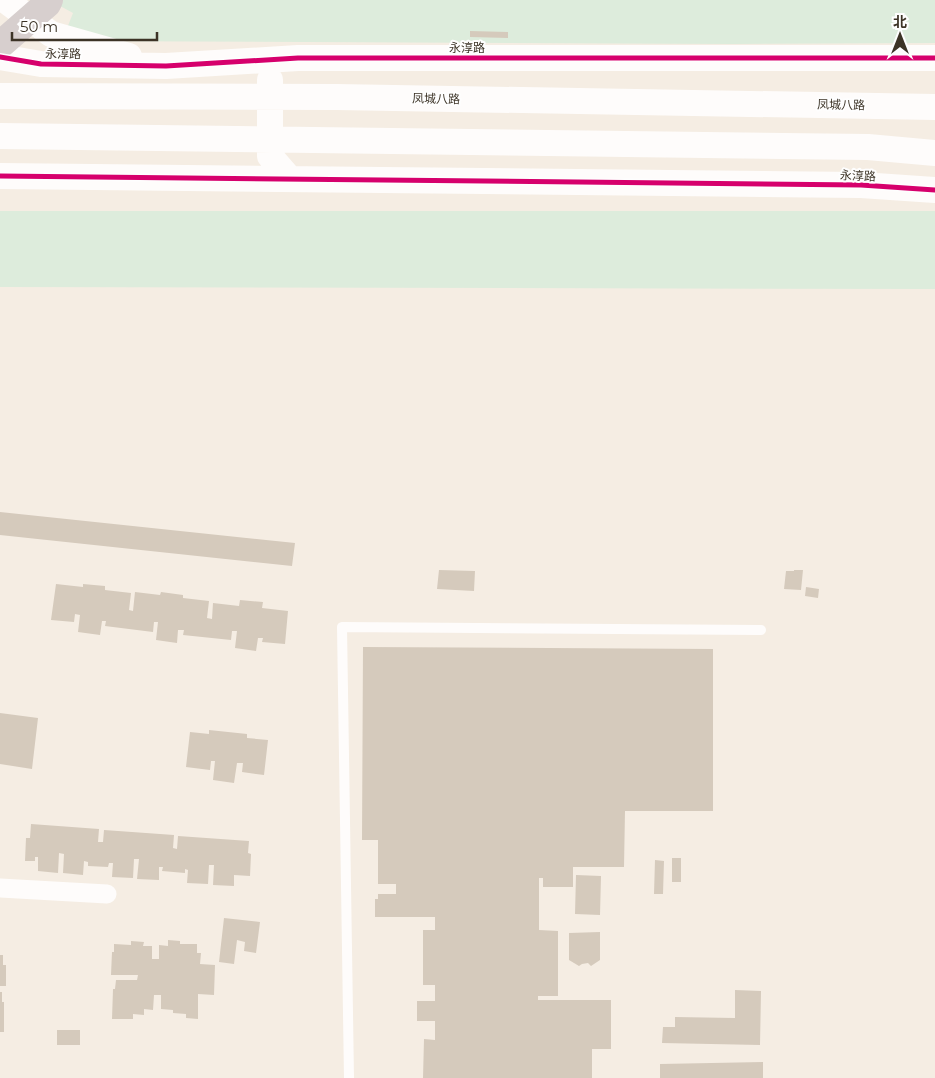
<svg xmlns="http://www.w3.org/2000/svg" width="935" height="1078" viewBox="0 0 935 1078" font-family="Montserrat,'Noto Sans SC',sans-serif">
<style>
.green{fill:#ddecdc}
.building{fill:#d5cabc}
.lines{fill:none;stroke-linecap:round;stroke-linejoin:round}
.lane{stroke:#fefcfb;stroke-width:10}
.street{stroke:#fefcfb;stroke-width:19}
.secondary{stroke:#fefcfb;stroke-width:26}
.primary{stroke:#d7cfce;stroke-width:28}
.cycleway-casing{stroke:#fefefe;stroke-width:8}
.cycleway{stroke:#d6006c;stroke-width:5}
.labels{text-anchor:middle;stroke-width:4;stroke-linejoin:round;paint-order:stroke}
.street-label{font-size:12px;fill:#3c3326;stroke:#fefefe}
</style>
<rect width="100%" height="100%" fill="#f5ede3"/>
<path class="green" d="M49,0H935V43L734,44L62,41L73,13Z
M0,211H935V289L0,287Z"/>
<path class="building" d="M470,31L508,32V38L470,37Z
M0,512L295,543L292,566L0,535Z
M439,570L475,571L474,591L437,589Z
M794,570H803L801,590L784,589L786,571H794Z
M56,584L83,587V584L105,586V590L131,593L129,610L133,611L135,592L160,595L161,592L183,595V598L209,601L207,618L212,619L213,603L239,606L240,600L263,602L262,608L288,611L285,644L262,642L263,638H258L256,651L235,648L237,631H232L231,640L183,635L184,630H178L177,643L156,640L158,622H154L153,632L105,626L106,621H102L100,635L78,632L80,615L75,614L74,622L51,620Z
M806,587L819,589L818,598L805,596Z
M363,647L713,649V811H625L624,867H573V887H543V878H539V930L558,931V996H538V1000H611V1049H592V1078H423L424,1039L435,1040V1021H417V1001H435V985H423V930H435V917H375V899H378V894H396V884H378V840H362Z
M0,713L38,718L32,769L0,764Z
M209,730L247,734V738L268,740L264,775L242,772L243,763H237L234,783L213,780L215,761H211L210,770L186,767L190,732L209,734Z
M31,824L99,829L98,842H103L104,830L174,835L173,848L177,849L178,836L249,841L248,853L251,854L250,876L234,875V886L213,885L214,865H209L208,884L187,883L188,870L185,869V873L162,871L163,867H159V880L137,879L139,859H134L133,878L112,877L113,863H109L108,867L88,866V862L84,861L83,875L63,873L64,854L59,853L58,873L38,871V857H35V861H25L26,838H30Z
M672,858H681V882H672Z
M655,860L664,861L663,894H654Z
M576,875L601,876L600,915L575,914Z
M224,918L260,922L256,953L244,951L245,942L237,940L234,964L219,962Z
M600,932V960L591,966L588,963L582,964L579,966L569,960V933Z
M168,940L180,941V944H197V953H201L200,964L215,965L214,995L198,994V1019L186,1018V1014L173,1013V1010L161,1009V995H154L153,1010L144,1009V1015L133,1014V1019H112L113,989H115L116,980H137L138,975H111L112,952H114V944L131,945V941L144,942L143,946H152V959H159V945L168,946Z
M0,955H3V965H6V986H0Z
M735,990L761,991L760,1045L662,1043L663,1027H675V1017L735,1018Z
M0,992H2V1002H4V1032H0Z
M57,1030H80V1045H57Z
M763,1062V1078H660V1064Z"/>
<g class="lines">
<path class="lane" d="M349,1078L342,627L761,630"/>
<path class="street" d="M0,888L107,894"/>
<path class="secondary" d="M5,0L51,34L129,56
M0,57L41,64L166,66L298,58H935
M270,80V156L290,179
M0,96L336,97L935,107
M0,136L868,147L935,153
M0,176L861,185L935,190"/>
<path class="primary" d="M0,45L47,4L49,0"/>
<defs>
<path id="cycleway" d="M0,57L41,64L166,66L298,58H935
M0,176L861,185L935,190"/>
</defs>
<use href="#cycleway" class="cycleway-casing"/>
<use href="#cycleway" class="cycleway"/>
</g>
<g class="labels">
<g class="street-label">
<text x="467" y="52">永淳路</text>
<text transform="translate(63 54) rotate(1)" y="4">永淳路</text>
<text transform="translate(436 99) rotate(1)" y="4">凤城八路</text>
<text transform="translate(841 105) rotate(1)" y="4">凤城八路</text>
<text transform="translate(858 176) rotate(2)" y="4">永淳路</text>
</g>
</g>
<g transform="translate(900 35)" stroke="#fefefe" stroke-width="4" paint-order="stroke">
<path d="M0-4L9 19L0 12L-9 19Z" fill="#3c3326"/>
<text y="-8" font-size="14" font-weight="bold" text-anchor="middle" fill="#3c3326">北</text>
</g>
<path d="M12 32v8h145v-8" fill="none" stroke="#3c3326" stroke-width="2.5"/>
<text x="20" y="32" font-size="15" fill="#3c3326" stroke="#fefefe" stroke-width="4" paint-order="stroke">50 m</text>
</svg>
